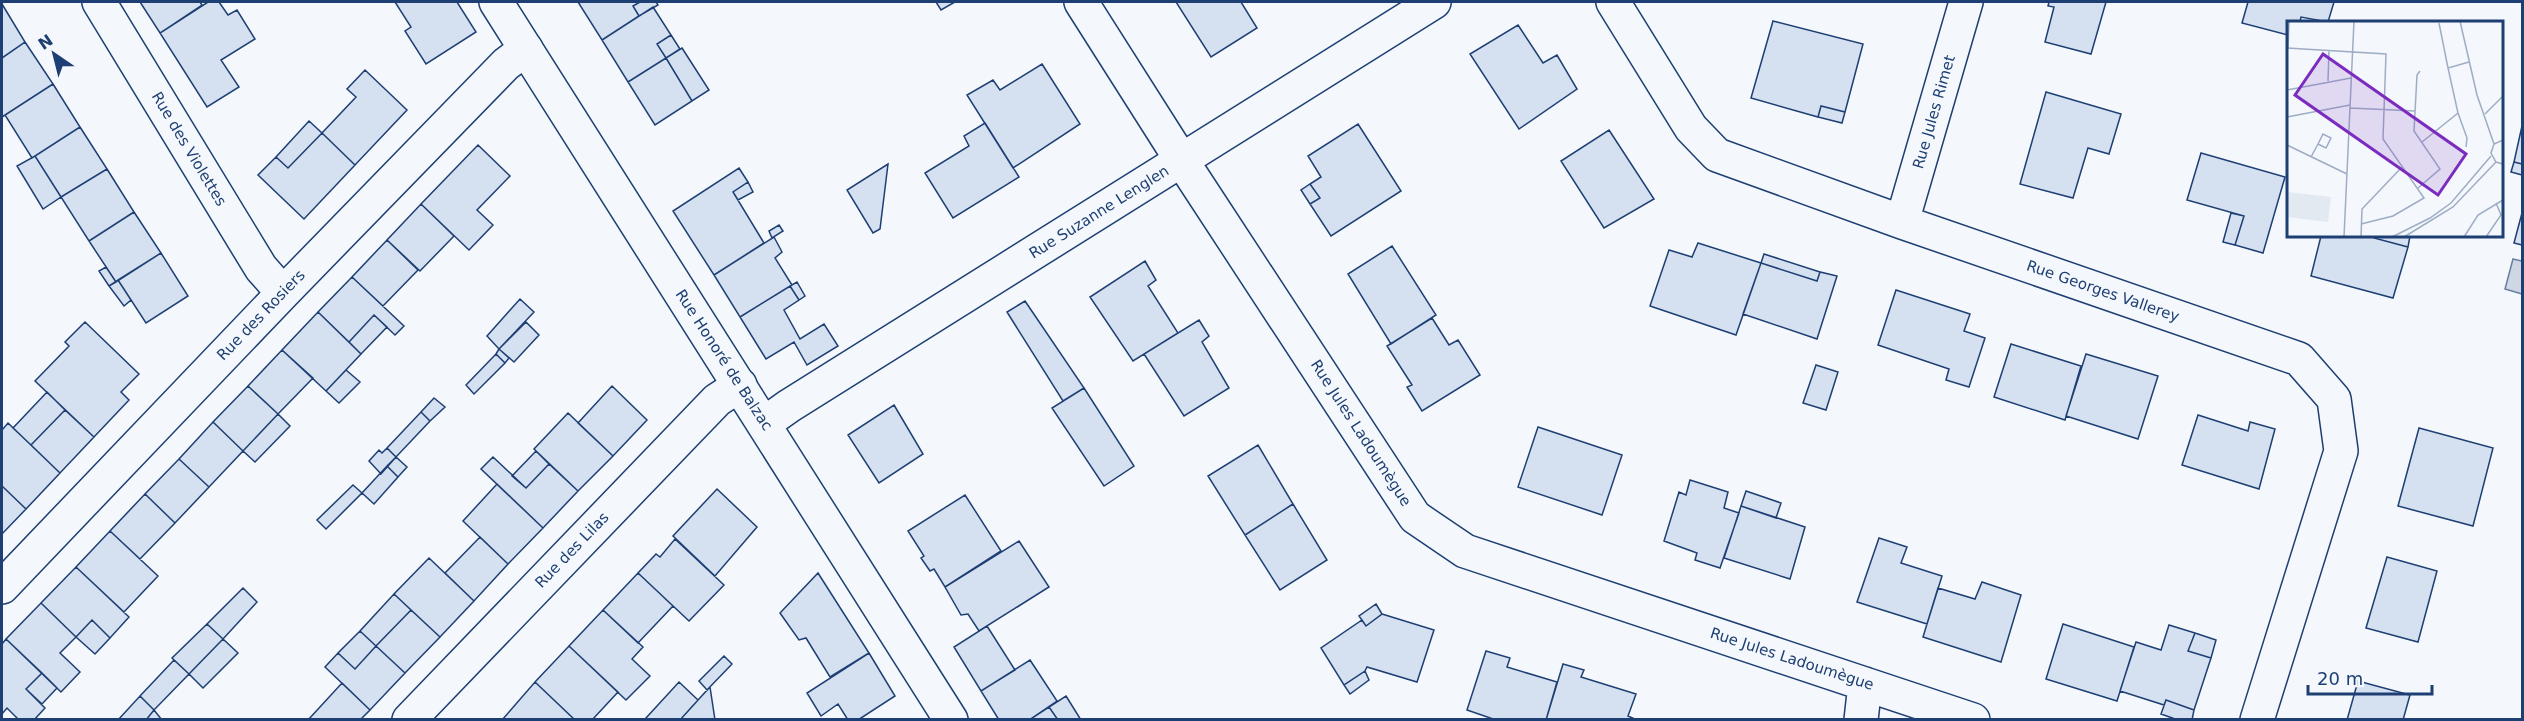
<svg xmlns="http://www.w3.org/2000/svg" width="2524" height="721" viewBox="0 0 2524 721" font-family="'DejaVu Sans',sans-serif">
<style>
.water{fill:#cfd7e4;stroke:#687fa3;stroke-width:1.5}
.building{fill:#d5e0f0;stroke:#1d3f73;stroke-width:1.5}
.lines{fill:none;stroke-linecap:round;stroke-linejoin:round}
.street-casing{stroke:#1d3f73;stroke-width:36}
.secondary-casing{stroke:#1d3f73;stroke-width:36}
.street{stroke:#f4f7fb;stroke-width:33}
.secondary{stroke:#f4f7fb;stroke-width:33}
.labels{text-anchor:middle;stroke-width:4.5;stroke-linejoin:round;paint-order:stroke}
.street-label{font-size:15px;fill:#1d3f73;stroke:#f4f7fb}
.inset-road{fill:none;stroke:#9eadc5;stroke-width:1.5}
.view{fill:#7b2cbf;fill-opacity:0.15;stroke:#7b2cbf;stroke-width:3}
.inset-edge{fill:none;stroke:#1d3f73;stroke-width:3}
</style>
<rect width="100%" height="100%" fill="#f4f7fb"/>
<path class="water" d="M2513,259L2522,261V294L2505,289Z"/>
<path class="building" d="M140,2H200L202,5L160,33Z
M208,2H219L228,15L237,10L255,39L221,60L239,87L207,107L160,33Z
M395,2H457L476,32L426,64L405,31L411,27Z
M578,2H640L633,6L639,16L602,40Z
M640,2H656L658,5L639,16L633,6Z
M936,2H955L941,10Z
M1176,2H1241L1257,28L1211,57Z
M2049,2H2106L2091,54L2045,42L2054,7L2048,6Z
M2248,2H2334L2328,22L2301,17L2300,22H2288V35L2242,23Z
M2,4L25,42L2,58Z
M653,7L671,35L657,44L666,58L628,82L602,40Z
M1773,21L1863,44L1845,112L1821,106L1818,117L1751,98Z
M1518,25L1543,63L1557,55L1577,89L1519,129L1470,54Z
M671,35L680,49L666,58L657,44Z
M25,42L53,84L2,117V58Z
M682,48L709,90L692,101L666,58Z
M666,58L692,101L655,125L628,82Z
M1042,64L1080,124L1013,168L967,95L993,80L1000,90Z
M365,70L407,110L355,165L322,133L356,97L347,89Z
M53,84L80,127L32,158L5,115Z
M2046,92L2121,114L2109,154L2088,148L2073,198L2020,184Z
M1821,106L1845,112L1842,123L1818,117Z
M309,121L322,133L288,168L276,157Z
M985,123L1019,177L953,218L925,173L969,146L964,136Z
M1358,124L1401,191L1331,236L1310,204L1320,198L1310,184L1321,177L1308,156Z
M2522,126V164L2514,162Z
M80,127L107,169L61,197L35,156Z
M1609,130L1654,199L1604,228L1561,161Z
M322,133L355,165L304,219L258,175L276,157L288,168Z
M478,145L510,176L477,210L493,225L469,250L421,204Z
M2201,153L2285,177L2263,253L2235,245L2244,216L2187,200Z
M35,156L61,197L43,209L17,166Z
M2514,162L2522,164V175L2511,172Z
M888,164L880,229L873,233L847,190Z
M739,168L748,182L733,192L764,243L714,275L673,211Z
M107,169L134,212L89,241L61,197Z
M748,182L753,192L738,200L733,192Z
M1310,184L1320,198L1310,204L1301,190Z
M421,204L454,236L420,271L387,240Z
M134,212L161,253L116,282L89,241Z
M2231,213L2244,216L2235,245L2223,242Z
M2522,213V245L2514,243Z
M779,225L783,231L772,238L769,231Z
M2321,236H2374V238L2408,247L2393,298L2311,276Z
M2374,236H2410L2408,247L2374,238Z
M774,237L782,252L775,258L792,285L740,317L714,275Z
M387,240L418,270L383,306L352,277Z
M1698,243L1761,263L1736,335L1650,306L1669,250L1692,257Z
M1392,246L1436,315L1391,344L1348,274Z
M161,253L188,296L146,323L118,280Z
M1764,254L1820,272L1817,281L1761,263Z
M1145,261L1156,280L1148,286L1178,333L1133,361L1090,297Z
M1761,263L1817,281L1820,272L1837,276L1817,339L1743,314Z
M106,267L116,282L109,286L99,271Z
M352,277L404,326L395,335L374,315L349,342L318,312Z
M118,280L131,300L124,306L109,286Z
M797,282L805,296L799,300L790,286Z
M790,286L799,300L784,310L800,339L824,324L838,346L807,365L794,342L766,359L740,317Z
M1896,290L1970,314L1964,331L1985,338L1969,387L1946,380L1949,369L1878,345Z
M520,299L534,312L499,349L487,336Z
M1025,301L1084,388L1063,401L1007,312Z
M318,312L361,354L326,391L282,350Z
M374,315L387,327L361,354L349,342Z
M1432,318L1449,345L1458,340L1480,375L1422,411L1407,387L1412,385L1387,346Z
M1199,320L1209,336L1202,342L1229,388L1184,416L1144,354Z
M85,322L139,374L121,392L129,400L94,437L35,381L69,346L65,342Z
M526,322L539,335L514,362L499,349Z
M2011,344L2081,366L2065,420L1994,397Z
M499,349L509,358L505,363L496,354Z
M282,350L313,378L278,414L248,386Z
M496,354L505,363L474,394L466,385Z
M2086,354L2158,376L2138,439L2066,416Z
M1816,365L1838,372L1826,410L1803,403Z
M346,370L360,382L339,403L326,391Z
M248,386L278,414L243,451L213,422Z
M612,386L647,420L613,456L578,423Z
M1084,388L1134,466L1104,486L1052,408Z
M47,392L65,410L31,445L13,428Z
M434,398L445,407L430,421L421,412Z
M894,405L923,454L879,483L848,435Z
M65,410L94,437L60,473L31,445Z
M421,412L430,421L396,457L387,448Z
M568,413L613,456L578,491L534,449Z
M278,414L290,426L255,462L243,451Z
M2198,415L2248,431L2250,422L2275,429L2259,489L2182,465Z
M213,422L243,451L209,487L179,459Z
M8,423L60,473L26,509L2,486V430Z
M1538,427L1622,455L1602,515L1518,487Z
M2419,428L2493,448L2473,526L2398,506Z
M1258,445L1293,504L1245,535L1208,476Z
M387,448L396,457L381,474L369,461L379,450L382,453Z
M536,451L549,464L526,488L512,476Z
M396,457L407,467L398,477L387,466Z
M493,457L526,488L549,464L578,491L543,528L481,469Z
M179,459L209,487L175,523L145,494Z
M387,466L398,477L374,504L362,493Z
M1690,480L1728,492L1724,508L1739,513L1720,568L1695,560L1697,553L1664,541L1679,492L1686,495Z
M497,484L543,528L508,564L463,521Z
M353,485L362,493L326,529L317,520Z
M2,486L26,509L2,534Z
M717,489L757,527L715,576L673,536Z
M1746,491L1781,503L1776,518L1741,506Z
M145,494L175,523L140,559L110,531Z
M965,495L1001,551L945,587L934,569L930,571L921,558L924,556L908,531Z
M1293,504L1327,560L1280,590L1245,535Z
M1741,506L1805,527L1790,579L1724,558Z
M110,531L158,576L124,612L76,567Z
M480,537L508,564L474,601L445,573Z
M1879,538L1907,547L1901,563L1942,576L1927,624L1857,602Z
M675,539L724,585L689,621L638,573L656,554L660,557Z
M1019,541L1049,587L979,631L968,614L961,615L945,587Z
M2387,557L2437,571L2418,642L2366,628Z
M429,558L474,601L440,637L394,594Z
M76,567L129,617L110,638L92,620L76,637L41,603Z
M638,573L673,606L638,643L603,610Z
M818,573L869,653L830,677L806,638L799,640L780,613Z
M1982,582L2021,595L2001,662L1923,637L1938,588L1975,599Z
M243,588L257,602L223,639L207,624Z
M394,594L411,610L376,646L360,631Z
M41,603L76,637L60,653L80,672L61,692L6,639Z
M1376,604L1382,614L1366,626L1359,616Z
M411,610L440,637L405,673L376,646Z
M603,610L643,647L632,659L650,676L626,700L569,646Z
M1382,614L1434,630L1417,682L1367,667L1365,671L1344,685L1321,648L1362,620L1366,626Z
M92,620L110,638L95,654L76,637Z
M207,624L223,639L189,674L172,658Z
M2063,624L2134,647L2117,701L2046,679Z
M2169,625L2195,633L2188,651L2211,658L2194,710L2166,700L2164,705L2120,691L2136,642L2161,650Z
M987,626L1015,670L981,691L954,647Z
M360,631L376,646L355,669L338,653Z
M2195,633L2216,640L2211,658L2188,651Z
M6,639L42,673L26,689L45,708L34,720H19L7,708L2,714V644Z
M223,639L238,653L203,688L189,674Z
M376,646L405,673L370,710L325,667L338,653L355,669Z
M569,646L618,692L592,720H575L535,682Z
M1486,651L1510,658L1507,667L1557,682L1546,720H1496L1467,710Z
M869,653L895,696L858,720H848L838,704L821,716L807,693Z
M724,656L732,664L707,690L699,681Z
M174,660L189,674L154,710L140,696Z
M1030,660L1057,701L1029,720H999L981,691Z
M1563,664L1584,670L1581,677L1636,694L1628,716L1637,720H1546Z
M1365,671L1369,680L1350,694L1344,685Z
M42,673L57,688L42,704L26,689Z
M2358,681L2410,695L2403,720H2347Z
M535,682L575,720H502Z
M679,682L698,700L680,720H648L646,718Z
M342,683L370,710L360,720H308Z
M710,687L715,720H680L698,700Z
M140,696L154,710L146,720H118Z
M1066,696L1081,720H1058L1049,707Z
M2166,700L2194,710L2192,720H2178L2161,714Z
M1049,707L1058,720H1029Z
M154,710L162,720H146Z"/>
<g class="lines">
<defs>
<path id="street" d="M99,2L261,268L283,293
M1081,2L1182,161L1415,517L1465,551L1973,720
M1613,2L1691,128L1717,155L1902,222L2299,359L2334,399L2341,451L2257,720
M1902,222L1966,2
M765,423L789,406L1434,2
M2,587L283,293L506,64L526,49
M409,720L717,400L740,385
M1861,720L1865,684"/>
<path id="secondary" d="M496,2L951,720"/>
</defs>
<use href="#street" class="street-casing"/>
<use href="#secondary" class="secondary-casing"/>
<use href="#street" class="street"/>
<use href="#secondary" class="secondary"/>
</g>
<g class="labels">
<g class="street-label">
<text transform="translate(1934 112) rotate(-74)" y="5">Rue Jules Rimet</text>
<text transform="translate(189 149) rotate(59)" y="5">Rue des Violettes</text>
<text transform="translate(1099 212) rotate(-32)" y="5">Rue Suzanne Lenglen</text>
<text transform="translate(2103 291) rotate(19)" y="5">Rue Georges Vallerey</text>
<text transform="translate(261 315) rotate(-46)" y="5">Rue des Rosiers</text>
<text transform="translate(724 360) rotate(57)" y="5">Rue Honoré de Balzac</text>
<text transform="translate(1361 433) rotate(57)" y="5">Rue Jules Ladoumègue</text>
<text transform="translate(572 550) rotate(-46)" y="5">Rue des Lilas</text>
<text transform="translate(1792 659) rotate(18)" y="5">Rue Jules Ladoumègue</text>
</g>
</g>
<g transform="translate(2287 21)">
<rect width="216" height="216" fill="#f4f7fb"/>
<path d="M1,171L44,176L41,201L0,196Z" fill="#e3e9f0"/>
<path class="inset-road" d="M173,0L190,74L207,123M152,2L161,47M0,27L99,33L96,118L137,177L106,195L74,203M1,27L2,0M41,60L42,29M0,69L64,57M63,87L128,90M171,92L180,117L179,126M198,93L216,75M0,96L63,84M216,119L207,123L204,132L209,141L216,143M135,121L171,92L161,47L182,41M0,124L60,153M24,136L31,123L36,113L44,117L39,127L31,123M131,167L153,148L127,110L130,54L133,50M57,216L67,0M74,216L75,188L115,146M105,216L143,197L164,182L204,135M117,216L166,186L209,141M177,216L191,194L216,179M199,216L214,194L209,182"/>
<path class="view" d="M36,33L179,133L151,174L8,74Z"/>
<rect width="216" height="216" class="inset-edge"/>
</g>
<rect width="2524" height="721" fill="none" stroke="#1d3f73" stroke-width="6"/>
<g transform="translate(54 54) rotate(325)" stroke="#f4f7fb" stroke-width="4.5" paint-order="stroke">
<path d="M0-4.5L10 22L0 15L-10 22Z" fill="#1d3f73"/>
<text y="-9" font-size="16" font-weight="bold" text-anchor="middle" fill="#1d3f73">N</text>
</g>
<path d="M2308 685v9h124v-9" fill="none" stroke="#1d3f73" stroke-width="3"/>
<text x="2317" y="685" font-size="18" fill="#1d3f73" stroke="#f4f7fb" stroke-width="4.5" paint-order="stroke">20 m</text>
</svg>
